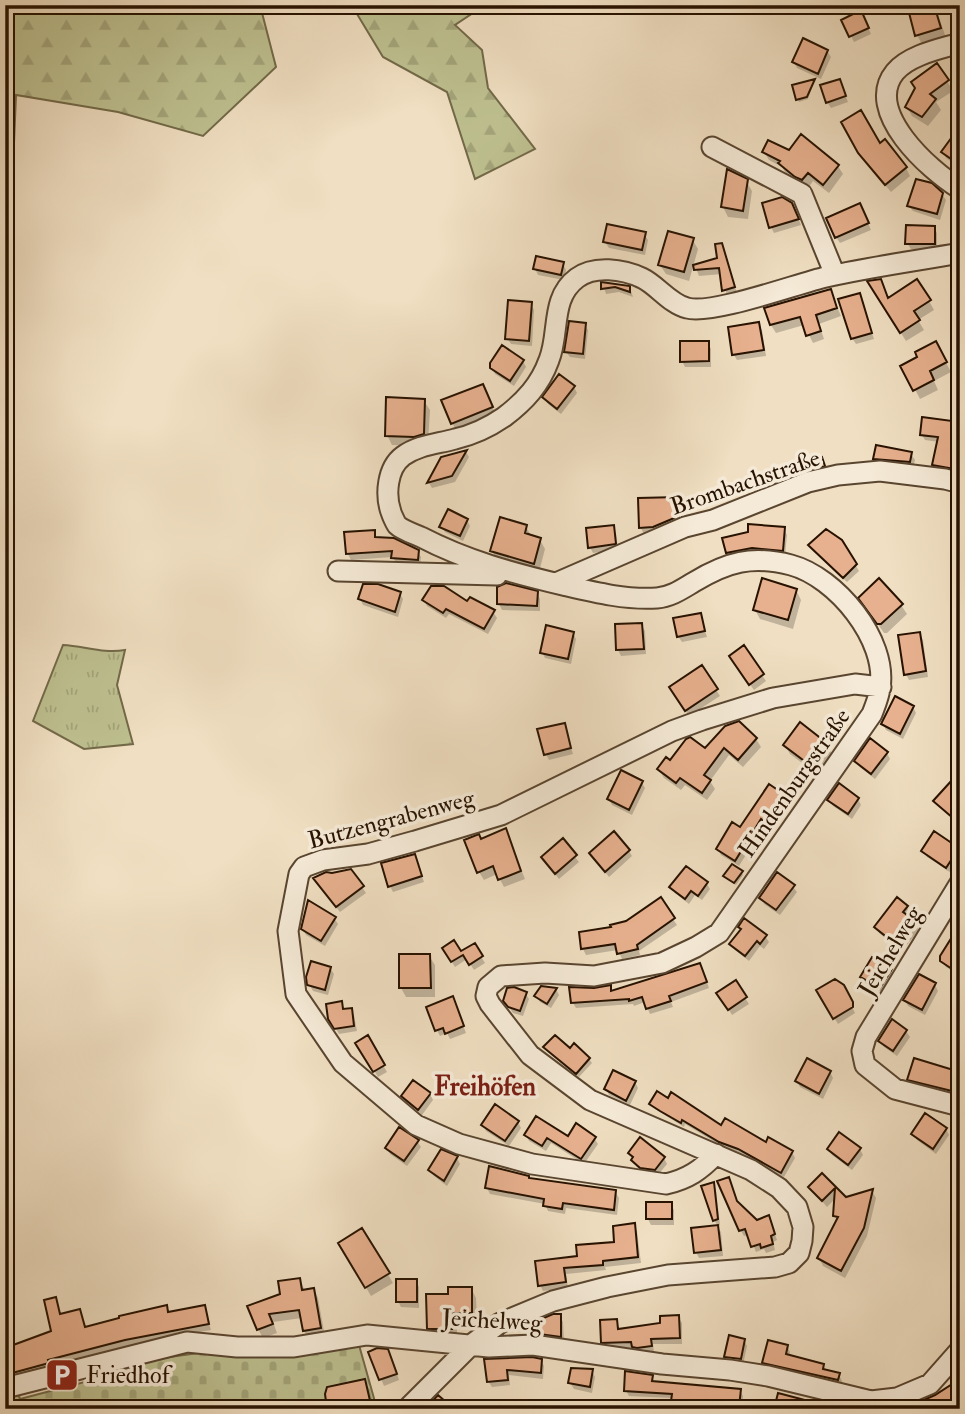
<svg xmlns="http://www.w3.org/2000/svg" width="965" height="1414" viewBox="0 0 965 1414" font-family="'IM FELL Double Pica',serif">
<style>
.grass{fill:url(#grass-tufts);stroke:#726948;stroke-width:2}
.forest{fill:url(#forest-firs);stroke:#726948;stroke-width:2}
.cemetery{fill:url(#cemetery-stones);stroke:#726948;stroke-width:2}
.shadow{fill:#0003}
.building{fill:#e7b08e;stroke:#271200;stroke-width:2}
.lines{fill:none;stroke-linecap:round;stroke-linejoin:round}
.minor-casing{stroke:#594530;stroke-width:23}
.minor{stroke:#f5ead7;stroke-width:19}
.labels{text-anchor:middle;stroke-width:7;stroke-linejoin:round;paint-order:stroke}
.street-label{font-size:24px;fill:#271200;stroke:#f5ead7}
.poi-label{font-size:24px;fill:#271200;stroke:#f5ead7;text-anchor:start}
.neighbourhood-label{font-size:26px;font-weight:bold;fill:#7a1f14;stroke:#f5ead7}
</style>
<defs>
<pattern id="grass-tufts" width="24" height="20" patternUnits="userSpaceOnUse" patternTransform="scale(1.75)"><rect width="24" height="20" fill="#bec090"/><path d="M3 7l-1-3M5 7V3M7 7l1-3M15 17l-1-3M17 17v-4M19 17l1-3" fill="none" stroke="#a3a47a"/></pattern>
<pattern id="forest-firs" width="22" height="20" patternUnits="userSpaceOnUse" patternTransform="scale(1.75)"><rect width="22" height="20" fill="#bec090"/><path d="M5 1l3.5 6h-7zM16 11l3.5 6h-7z" fill="#a3a47a"/></pattern>
<pattern id="cemetery-stones" width="16" height="16" patternUnits="userSpaceOnUse" patternTransform="scale(1.75)"><rect width="16" height="16" fill="#bec090"/><path d="M2 7V4a2 2 0 0 1 4 0v3zM10 15v-3a2 2 0 0 1 4 0v3z" fill="#a3a47a"/></pattern>
</defs>
<rect width="100%" height="100%" fill="#f0dfc2"/>
<filter id="stains"><feTurbulence type="fractalNoise" baseFrequency=".00286" numOctaves="4"/><feColorMatrix values="0 0 0 0 .2 0 0 0 0 .09 0 0 0 0 .02 0 0 0 .5 -.17"/></filter>
<radialGradient id="worn" r=".72"><stop offset=".6" stop-color="#630" stop-opacity="0"/><stop offset="1" stop-color="#630" stop-opacity=".3"/></radialGradient>
<path class="grass" d="M63,645C84,646 104,654 125,650L117,685L133,744L84,749L33,721Z"/>
<path class="forest" d="M5,5H260L276,67L203,136L118,112L16,95L14,143L5,146Z
M356,5H485L455,25L482,50L488,88L535,149L475,179L447,92L383,57L354,9Z"/>
<path class="cemetery" d="M359,1345L377,1409H5V1394L17,1390L20,1399L85,1382L90,1374L155,1359L213,1351Z"/>
<path class="shadow" d="M908,5H935L947,41L924,48L917,35Z
M864,19L871,34L854,42L851,36Z
M827,51L831,57L821,79L797,68L794,62Z
M814,81L808,99L799,102L794,87Z
M947,81L953,91L936,102L941,110L928,126L912,116L907,107L917,89Z
M842,87L848,102L831,108L827,102Z
M960,136V168L946,158L943,152Z
M880,146L906,168L910,176L891,192L865,161Z
M764,152H789L838,166L843,174L829,193L813,181L808,188L785,172L782,167L769,160Z
M746,181L752,191L748,219L728,217L723,207Z
M942,194L946,200L940,220L913,211L909,206Z
M795,211L801,225L774,233L771,227Z
M863,211L871,230L840,243L836,237Z
M934,227L937,233V249H911L907,243Z
M644,234L648,240L645,255L609,248L605,242Z
M692,239L698,249L689,281L666,274L660,265Z
M721,245L737,293L727,296L722,274L699,276L695,266L719,259Z
M563,264L566,270L564,280L538,275L535,269Z
M960,267V296L950,269Z
M880,281L889,299L929,301L934,310L918,320L924,330L906,341L874,290Z
M603,284L630,288L633,297L619,292L606,294Z
M830,291L841,316L819,324L824,339L813,343L804,325L776,333L771,325Z
M859,295L874,339L856,344L852,338Z
M531,304L534,310L532,346L511,344L507,338Z
M758,324L762,330L766,356L737,360L734,355Z
M585,325L588,330L585,359L570,357L566,352Z
M708,343L711,349V367H685L682,361Z
M941,353L951,372L934,381L938,390L920,399L903,366Z
M523,361L526,367L514,386L495,374L492,367Z
M483,386L497,417L458,433L452,423Z
M574,387L577,393L561,414L548,404L544,398Z
M424,401L430,410L428,443L420,446L392,445L387,435Z
M959,424L960,475L937,471L934,465L939,442L925,440L922,435Z
M466,452L469,457L455,482L432,488L429,483L442,458Z
M911,454L915,460L913,468L878,465L875,459Z
M822,459L827,472L795,481L792,475Z
M678,499L683,508V526L646,537L640,527Z
M467,520L470,526L463,541L445,532L441,526Z
M526,527L532,537L540,540L545,549L539,572L497,560L492,551Z
M613,527L616,533L618,549L593,553L590,547Z
M784,529L787,535L785,556L731,559L727,553L724,540Z
M374,532L378,539L417,551L421,557L420,566L396,563L393,557L351,560L348,554Z
M841,541L859,571L847,582L813,551L810,546Z
M796,590L801,600L793,629L760,619L755,610Z
M537,593L540,599V611L502,610L499,604Z
M400,594L403,599L398,617L363,605L360,599Z
M424,600L468,604L493,612L497,618L488,634L449,614L446,618L427,606Z
M901,605L907,614L887,633H884L866,607Z
M700,615L707,637L682,642L678,636Z
M641,625L645,631L646,654L621,656L618,650Z
M573,633L576,639L571,664L545,658L542,652Z
M919,634L923,640L928,677L909,680L906,674Z
M743,648L766,681L754,690L734,662Z
M702,668L720,696L689,716L671,688Z
M913,707L916,713L903,739L886,730L883,724Z
M960,709V726L954,718Z
M564,725L573,754L549,760L546,754Z
M756,739L761,747L743,767L729,755L710,781L715,789L707,800L685,785L681,790L664,778L659,770L671,763L706,751Z
M785,745H827L832,754L817,774L790,754Z
M887,753L890,759L875,779L860,767L856,761Z
M642,783L645,788L632,815L612,805L609,799Z
M786,798L790,804L772,829L765,824L739,866L721,855L718,849L740,829Z
M858,799L861,805L852,819L833,806L829,800Z
M505,830L525,879L504,887L497,874L484,880L479,872Z
M562,841L579,862L559,879L543,858Z
M956,849L944,868L927,857L923,851Z
M629,851L632,856L609,877L595,859Z
M959,851L960,858L950,872L946,870Z
M417,862L424,882L393,892L390,886Z
M686,868L707,884L710,889L702,900L695,895L689,904L675,893L671,887Z
M741,872L743,875L736,885L727,878Z
M332,875L362,887L366,893L340,912L318,884Z
M793,887L797,892L780,915L764,904L761,898Z
M660,900L677,925L639,951L640,955L622,959L618,950L586,955L583,949Z
M907,907L910,913L907,917L919,930L902,951L879,933L876,927Z
M334,918L338,924L325,946L306,935L303,929Z
M765,936L769,942L764,949L760,946L749,961L735,950L731,944Z
M960,944V974H957L946,967L942,961Z
M474,945L485,963L474,970L467,959L455,967L444,949L461,953Z
M429,956L435,965V997H406L401,988Z
M330,968L334,974L328,995L313,991L309,984Z
M703,971L709,988L671,1002L673,1007L650,1014L645,1002L634,1006L633,1004L576,1008L573,1003L610,987L612,992Z
M891,971L894,976L884,993L865,983L862,977Z
M735,983L749,1004L732,1015L719,994Z
M935,985L938,991L925,1015L908,1006L905,1000Z
M842,987L855,1013L838,1024L818,991Z
M556,989L559,995L551,1008L540,1002L536,996Z
M525,993L529,999L523,1016L513,1013L509,1007Z
M341,1003L345,1010L351,1009L354,1015L357,1031L339,1034L330,1018Z
M455,1004L466,1033L450,1039L447,1033L440,1036L437,1030Z
M906,1031L910,1037L897,1056L884,1047L880,1041Z
M367,1038L387,1072L378,1077L358,1043Z
M545,1048L570,1051L589,1059L592,1063L579,1077Z
M830,1072L833,1078L823,1099L800,1087L797,1081Z
M960,1073V1098L912,1085L909,1079Z
M635,1082L638,1088L630,1105L609,1095L606,1089Z
M430,1094L433,1100L422,1115L403,1096Z
M652,1104L792,1152L795,1158L784,1177L742,1154L723,1147L685,1124L684,1127L655,1109Z
M518,1122L521,1128L509,1146L486,1131L483,1125Z
M946,1129L949,1135L936,1154L917,1140L913,1134Z
M526,1135L568,1139L594,1138L598,1144L584,1164L551,1143L546,1151L529,1141Z
M417,1141L421,1147L407,1166L390,1154L387,1148Z
M829,1149H860L863,1155L852,1170L832,1155Z
M631,1153L664,1158L667,1164L658,1175L645,1173L636,1166Z
M457,1158L460,1164L447,1186L434,1176L430,1170Z
M822,1176L846,1199L872,1191L876,1198L867,1236L845,1278L823,1266L819,1258L838,1221L835,1216L836,1198L827,1207L810,1187Z
M529,1179L615,1192L619,1198L617,1215L566,1208L565,1214L548,1211L545,1204L490,1194L487,1188Z
M720,1182L738,1204L757,1222L769,1217L777,1240L773,1242L775,1250L766,1253L764,1249L756,1252L749,1235L744,1236L741,1231Z
M713,1184L716,1190L720,1225L718,1226L714,1220Z
M671,1204L674,1210V1225H651L648,1219Z
M634,1225L637,1231L641,1263L605,1267L606,1270L566,1274L568,1288L543,1291L540,1285L578,1258L616,1243Z
M717,1227L721,1232L723,1256L699,1258L696,1252Z
M362,1230L393,1283L371,1296L340,1243Z
M300,1280L305,1291L314,1290L318,1298L325,1337L309,1339L304,1331L302,1318L273,1322L277,1333L263,1338L258,1329L282,1295Z
M416,1281L419,1287V1308L401,1307L398,1301Z
M471,1288L476,1298L477,1322H457V1338H434L429,1328L450,1296Z
M55,1299L61,1315L79,1311L86,1329L166,1307L170,1314L204,1307L211,1330L148,1341L50,1366L51,1369L5,1383V1349L53,1333Z
M560,1316L563,1322L564,1342L544,1339L541,1333Z
M678,1317L682,1323V1344H653L654,1352L642,1353H637L634,1348H606L603,1342L616,1321L620,1330L662,1325Z
M744,1340L747,1346L743,1365L729,1363L726,1357Z
M787,1346L790,1352L789,1357L823,1366L826,1371L839,1375L842,1381L841,1386L768,1368L764,1362Z
M370,1353L391,1357L399,1380L384,1386Z
M541,1360L544,1366L543,1379L509,1375L510,1385L492,1387L488,1381L486,1361Z
M592,1371L595,1377L592,1393L574,1389L570,1383Z
M652,1377L655,1383L740,1391L743,1396L742,1409L676,1406L673,1398L629,1396L626,1391Z
M364,1381L370,1390L374,1409H323Z
M960,1381V1404L950,1409H918Z"/>
<path class="building" d="M907,5H934L941,28L915,36Z
M861,10L869,28L849,37L841,20Z
M803,38L828,50L818,74L792,62Z
M937,63L949,80L930,94L936,99L922,117L905,107L915,88L911,82Z
M815,79L807,97L796,100L792,85Z
M840,79L846,96L826,103L820,85Z
M861,110L880,143L885,139L907,167L885,185L858,153L841,122Z
M960,126V165L941,152Z
M801,134L839,165L823,185L808,173L802,180L795,177L778,163L780,161L762,152L768,140L789,150Z
M727,169L748,179L743,211L721,207Z
M916,179L932,183L943,193L937,214L907,206Z
M782,197L792,203L799,219L769,228L762,203Z
M860,203L869,223L835,238L826,218Z
M607,224L646,232L642,250L603,242Z
M906,225L935,226V244H905Z
M668,231L694,238L684,272L658,265Z
M722,243L735,287L722,291L719,268L694,270L693,265L717,258L715,244Z
M536,256L564,262L561,275L533,269Z
M881,279L888,298L917,279L931,300L914,311L920,320L900,333L867,281Z
M601,282L630,286V292L615,287L601,289Z
M831,289L837,308L816,315L821,331L806,336L800,317L770,325L764,308Z
M860,293L872,333L851,339L838,299Z
M508,300L532,302L529,341L505,339Z
M569,321L586,323L583,354L564,352Z
M759,322L764,350L732,355L728,327Z
M680,341H709V361L680,362Z
M936,341L947,362L930,371L934,380L913,391L900,366L917,357L915,352Z
M502,345L524,360L510,381L490,368V363Z
M559,374L575,386L557,409L542,397Z
M483,384L493,407L451,424L441,400Z
M386,397L425,399L424,434L414,437L385,436Z
M922,417L960,422L956,453L960,454V470L932,465L938,437L920,435Z
M876,445L912,452L910,462L873,459Z
M467,450L452,476L427,483L441,457Z
M822,457L825,466L790,476L787,466Z
M679,497V516L653,527L639,528L638,498Z
M448,509L468,519L460,536L439,527Z
M500,517L527,525L525,533L541,538L534,564L490,551Z
M748,524L785,527L783,551L752,548L726,553L722,538L748,532Z
M614,525L616,544L588,548L586,528Z
M826,529L842,540L857,564L843,578L808,545Z
M375,530V537L394,538L419,550L418,560L391,558L392,551L346,554L344,532Z
M762,578L797,589L788,620L753,610Z
M879,578L903,604L881,624H877L858,598Z
M506,583L538,591L537,606L497,604V587Z
M363,584H378L401,592L395,612L358,599Z
M431,586H444L467,601L470,597L495,610L484,629L446,609L443,613L422,600Z
M701,613L705,631L677,637L673,618Z
M642,623L644,649L616,650L615,624Z
M546,625L574,632L568,659L540,653Z
M920,632L926,671L904,675L898,635Z
M744,645L764,674L749,685L729,656Z
M702,665L718,689L685,711L669,687Z
M895,696L914,706L900,734L881,724Z
M739,721L757,738L738,760L724,748L704,775L711,780L702,793L680,778L676,783L657,769L666,757L670,760L686,739L690,737L705,748L725,726Z
M800,722L828,744L811,766L783,745Z
M565,723L571,748L544,755L537,729Z
M870,738L888,752L871,774L854,761Z
M621,770L643,781L629,810L607,799Z
M953,779L960,785V824L933,801Z
M839,783L859,798L848,814L827,800Z
M769,784L788,797L769,825L761,819L735,861L716,849L732,822L740,827Z
M506,828L521,871L498,880L493,866L477,873L464,840L479,834L481,839Z
M614,831L630,850L605,872L589,853Z
M934,831L959,848L946,868L921,851Z
M563,838L577,855L555,874L541,857Z
M415,854L422,876L388,887L381,863Z
M732,864L743,871L734,883L723,876Z
M686,866L708,882L698,896L691,891L685,899L669,887Z
M351,869L364,886L336,907L313,878L326,872L332,873Z
M777,872L795,885L776,910L759,898Z
M661,897L675,918L637,945L638,949L617,954L615,944L581,949L579,932L611,927L610,925L626,921Z
M897,897L908,906L903,912L917,922L898,946L874,927Z
M308,900L336,917L321,941L301,929Z
M744,918L767,935L760,944L757,941L745,956L729,944L741,929L738,927Z
M952,937L960,942V964L955,971L940,961V956Z
M454,940L461,951L475,943L483,956L469,965L463,955L451,962L442,948Z
M399,954H430L431,988H399Z
M872,957L892,969L880,988L860,977Z
M311,961L331,967L325,990L307,985L306,977Z
M700,963L707,982L669,996L671,1001L646,1009L642,997L629,1001V999L571,1003L569,987L594,988L611,985V991Z
M919,974L936,983L922,1010L903,1000Z
M835,979L844,985L853,1002V1007L833,1019L816,990Z
M736,980L747,997L728,1010L716,993Z
M541,986L557,988L547,1004L534,996Z
M514,987L527,992L520,1011L508,1007L503,1001L507,988Z
M453,996L464,1026L445,1034L443,1028L435,1031L426,1007Z
M342,1001L343,1009L352,1008L354,1026L334,1029L328,1019L326,1004Z
M892,1019L907,1030L893,1051L878,1041Z
M368,1035L385,1065L373,1072L355,1043Z
M555,1035L570,1048L574,1043L590,1058L576,1074L543,1047Z
M807,1058L831,1071L819,1094L795,1081Z
M914,1058L960,1072V1093L907,1080Z
M613,1070L636,1081L626,1101L604,1089Z
M413,1080L431,1093L418,1110L401,1096Z
M657,1091L668,1098L671,1092L721,1125L725,1118L766,1142L768,1137L793,1151L781,1173L738,1149L719,1142L682,1120L681,1123L660,1111L649,1104Z
M495,1104L519,1121L505,1141L481,1125Z
M925,1113L947,1128L933,1149L911,1134Z
M536,1116L568,1136L576,1123L596,1137L581,1159L547,1138L542,1146L524,1135Z
M399,1127L419,1140L404,1161L385,1148Z
M839,1132L861,1148L848,1165L827,1149Z
M640,1137L665,1157L655,1170L640,1168L631,1160L633,1157L628,1153Z
M441,1149L458,1156L444,1181L428,1170Z
M489,1166L529,1176V1178L616,1190L614,1210L563,1203L562,1209L543,1206L544,1199L485,1188Z
M822,1173L846,1197L873,1189L864,1228L841,1271L817,1258L838,1217L833,1216L835,1188L822,1201L808,1187Z
M729,1177L737,1201L757,1220L769,1215L775,1234L771,1236L773,1244L761,1248L760,1244L751,1247L745,1229L739,1231L717,1181Z
M714,1182L718,1219L713,1221L701,1186Z
M646,1202H672V1219H646Z
M635,1223L638,1257L603,1261V1265L564,1268L566,1282L538,1286L535,1261L577,1256L576,1245L614,1242L613,1226Z
M718,1225L721,1250L694,1253L691,1228Z
M362,1228L390,1273L365,1288L338,1243Z
M300,1278L302,1290L314,1288L321,1328L303,1331L299,1310L269,1314L273,1324L257,1330L247,1306L280,1294L278,1281Z
M396,1279H417V1302H396Z
M448,1287H472V1313H452V1329H427L426,1294H448Z
M56,1297L60,1314L80,1309L85,1327L119,1318V1316L167,1305L168,1312L205,1305L209,1324L125,1340L48,1360L49,1363L5,1375V1348L51,1331L44,1300Z
M553,1314H561V1337L539,1334V1320Z
M679,1315L680,1338L651,1339L652,1346L637,1348L632,1347L631,1342L601,1343L600,1320L617,1319L618,1329L660,1323V1316Z
M729,1335L745,1339L741,1359L724,1357Z
M768,1340L788,1345L786,1354L824,1364L823,1369L840,1373L838,1380L762,1363Z
M377,1348L388,1349L397,1374L379,1380L368,1352Z
M532,1357L542,1359L541,1373L507,1370L508,1380L487,1382L484,1359Z
M571,1368L593,1369L590,1387L568,1383Z
M625,1371L653,1375L652,1381L741,1389L739,1407L671,1401L672,1394L624,1391Z
M365,1379L371,1405L355,1409H327L325,1394L327,1387Z
M960,1379V1409L954,1399L935,1409H903L935,1395Z
M778,1393L824,1405V1409H774Z
M438,1395L454,1409H425Z"/>
<g class="lines">
<defs>
<path id="minor" d="M960,43C940,49 909,55 895,72C863,111 929,170 960,189
M712,147L802,194L835,275
M338,571L497,575
M556,583L685,527L713,520L808,482L838,475L880,471L945,479L960,483
M960,883L866,1037L862,1051L865,1065L895,1089L960,1106
M716,1154C701,1170 688,1179 666,1184L532,1164L459,1144L416,1125L343,1063L296,994L288,931L299,874L304,867L323,860L368,854L415,841L501,815L672,731L702,720L773,698L855,684L881,687
M5,1388L187,1342L237,1347H294L367,1335L489,1347L533,1345L662,1364L730,1370L768,1376L871,1401L897,1398L930,1384L960,1350
M407,1409L472,1344L500,1323L553,1301L607,1287L668,1275L775,1267L789,1263L799,1253L802,1241L803,1227L797,1207L779,1188L751,1170L590,1100L530,1055L490,1004L486,996L488,987L501,976L545,973L594,976L662,963L696,947L719,933L872,714C875,706 879,697 880,688C888,640 836,577 791,565C752,555 727,562 694,582C682,589 671,597 657,598C625,600 593,592 563,585C513,573 467,561 421,537C414,534 402,530 397,525C396,524 391,513 391,512C385,495 387,468 403,456C418,445 437,444 455,439C473,435 488,428 504,417C525,401 540,385 549,360C560,333 550,298 577,278C594,265 623,269 642,278C657,285 670,304 687,308C712,315 796,284 826,277C870,267 915,261 960,253"/>
</defs>
<use href="#minor" class="minor-casing"/>
<use href="#minor" class="minor"/>
</g>
<defs>
<symbol id="parking-square" viewBox="-11 -11 22 22"><rect x="-9" y="-9" width="18" height="18" rx="4" fill="#8f2418" stroke="#f5ead7"/><path d="M-3.5-5.5H1a3.5 3.5 0 0 1 0 7H-1V5.5H-3.5ZM-1-3.4V-.6H.8a1.4 1.4 0 0 0 0-2.8Z" fill="#fff"/></symbol>
</defs>
<g fill-rule="evenodd">
<use href="#parking-square" x="43" y="1356" width="38" height="38"/>
</g>
<g class="labels">
<g class="street-label">
<text transform="translate(745 482) rotate(-19)" y="8">Brombachstraße</text>
<text transform="translate(794 783) rotate(-55)" y="8">Hindenburgstraße</text>
<text transform="translate(391 819) rotate(-15)" y="8">Butzengrabenweg</text>
<text transform="translate(890 951) rotate(-59)" y="8">Jeichelweg</text>
<text transform="translate(492 1320) rotate(3)" y="8">Jeichelweg</text>
</g>
<g class="poi-label">
<text x="86" y="1383">Friedhof</text>
</g>
<g class="neighbourhood-label">
<text x="485" y="1095">Freihöfen</text>
</g>
</g>
<rect width="965" height="1414" fill="none" stroke="#f0dfc2" stroke-width="28"/>
<rect x="7" y="7" width="951" height="1400" fill="none" stroke="#271200" stroke-width="3.5"/>
<rect x="14" y="14" width="937" height="1386" fill="none" stroke="#271200" stroke-width="2"/>
<rect width="100%" height="100%" filter="url(#stains)"/>
<rect width="100%" height="100%" fill="url(#worn)"/>
</svg>
